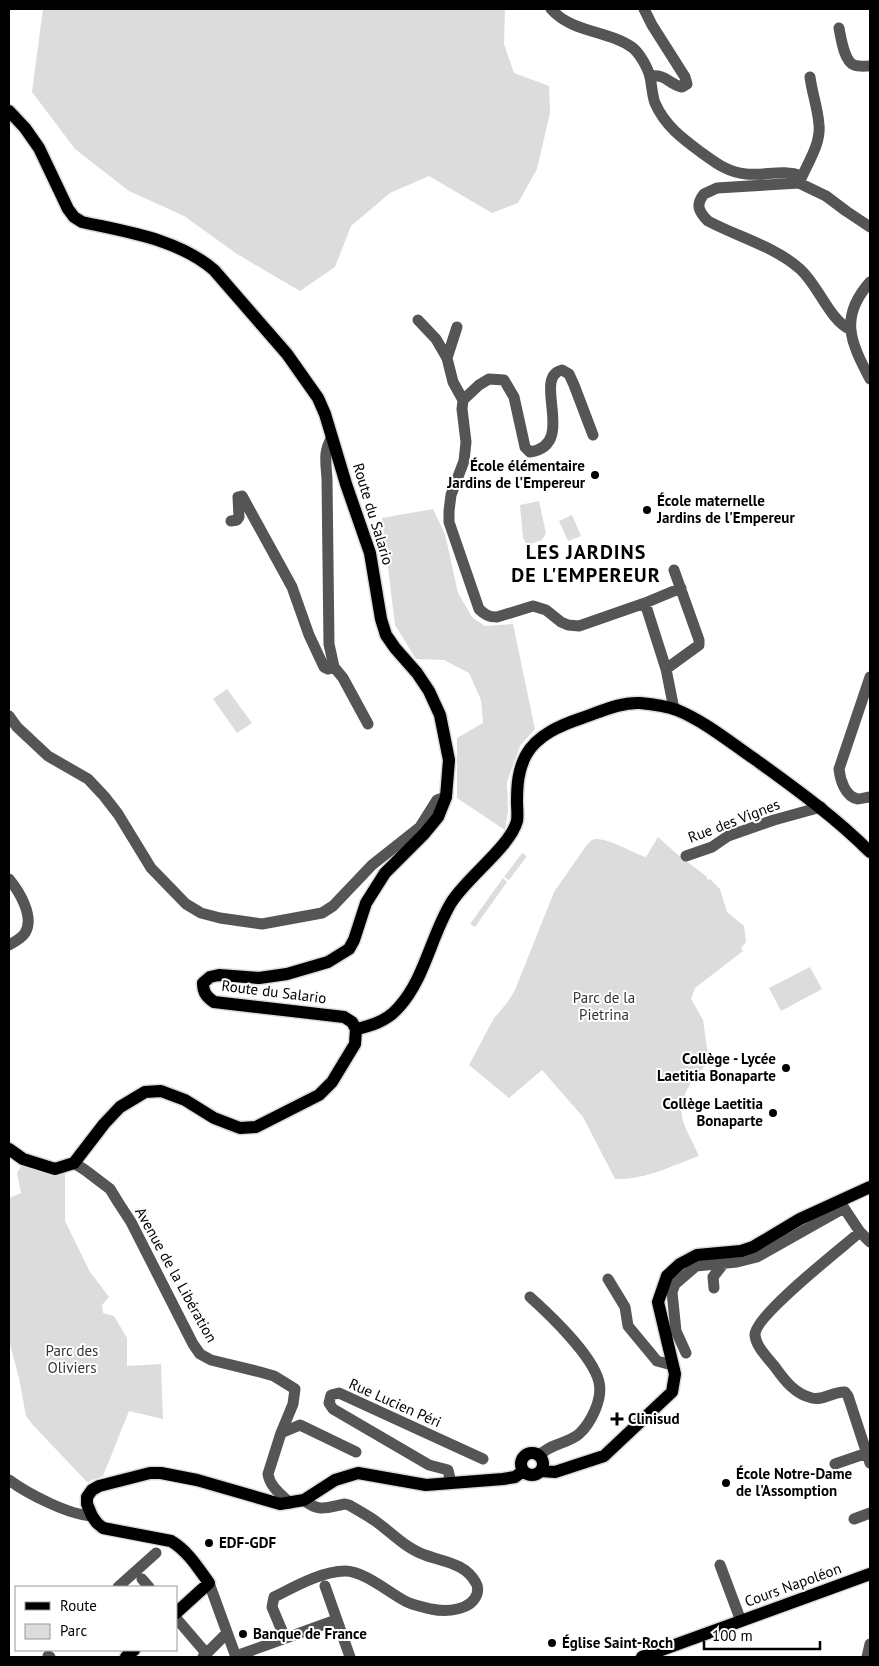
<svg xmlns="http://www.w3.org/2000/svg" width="879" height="1666" viewBox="0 0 879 1666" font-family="'PT Sans',sans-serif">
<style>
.green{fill:#dcdcdc}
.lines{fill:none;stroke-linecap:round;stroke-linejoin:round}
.major-casing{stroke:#dbdbdb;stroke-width:15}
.minor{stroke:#555;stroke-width:11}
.major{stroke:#000;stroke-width:12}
.poi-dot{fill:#000;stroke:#fff;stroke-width:2}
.labels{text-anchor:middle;stroke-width:4;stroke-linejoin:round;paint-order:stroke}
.poi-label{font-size:15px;font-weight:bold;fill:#000;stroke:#fff;text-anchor:start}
.street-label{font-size:15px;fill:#000;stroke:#fff}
.park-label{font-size:15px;fill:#333;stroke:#fff}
.district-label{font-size:20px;font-weight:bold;letter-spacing:1px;fill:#000;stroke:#fff}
</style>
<rect width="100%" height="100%" fill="#fff"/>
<path class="green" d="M43,9H505L504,44L514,73L549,86L550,113L537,169L518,203L492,213L429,176L390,193L351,226L335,267L300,291L237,254L184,216L129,191L75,149L32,92Z
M539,501L546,533L542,540L527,545L523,538L520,505Z
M433,509L445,534L458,593L472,617L485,626L513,624L535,729L520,746L507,782L508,811L505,830L457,798V738L483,723L481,700L469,673L444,660L416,659L395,625L382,518Z
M572,515L581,536L568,541L559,521Z
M227,689L252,723L237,733L213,699Z
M658,837L677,854L706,876L708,880L710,879L720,889L727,912L744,926L746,942L741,948L743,951L695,988L691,999L703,1020L709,1062C695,1076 679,1094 682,1116C683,1126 695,1146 699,1156C671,1166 645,1180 615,1179L583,1117L542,1070L509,1098L469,1065L494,1018L507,1003L515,990L554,892L586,846C588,844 590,841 592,840C602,834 635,854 646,857Z
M522,853L527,856L509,880L504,877Z
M503,878L507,882L475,927L470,924Z
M810,967L822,989L781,1011L769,988Z
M22,1165L49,1174L65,1173V1221L90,1272L109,1297L102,1305L103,1313L114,1316L127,1338V1366L161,1364L163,1419L129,1411L103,1476L87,1482L32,1424L26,1416L19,1378L9,1341V1198L21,1193L17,1173Z"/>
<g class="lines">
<defs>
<path id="major" d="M9,111L25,128L39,148L68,209L74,217L82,222C127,232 178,239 214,270L287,354L318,398L325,414L346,484L370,553L381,619L386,635L395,648L417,673L429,691L440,715L449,760L446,797L438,817L424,834L385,873L366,903L354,940L349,949L328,962L287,974L259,978L219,975L210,977L203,983C203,993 207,997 214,1002L344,1017L352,1022L356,1029
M356,1029C372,1026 389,1019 399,1007C425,978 431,936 451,903C466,878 510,847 517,821C518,815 517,808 517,802C517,785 518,770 526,755C537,735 561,725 582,718C600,712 620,702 640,703C651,704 666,706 677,710C706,722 731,743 756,760C796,789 835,817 870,852
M9,1149L23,1159L55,1169L74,1163L104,1124L120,1107L145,1092L161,1091L185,1100L214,1118L240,1128L256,1127L319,1095L332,1082L355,1044L356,1029
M521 1464a11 11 0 1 1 22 0a11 11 0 1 1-22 0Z
M541,1471L555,1472L604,1456L672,1392L675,1374L658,1302L667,1276L680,1264L697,1255L741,1251L753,1247L800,1219L870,1187
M176,1613L209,1583C198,1568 188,1551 171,1541L103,1528L97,1523L92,1516L87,1504V1497L92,1490L99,1486L150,1473H161L197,1480L280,1504L304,1500L335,1480L358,1473L426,1485L503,1479L515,1477L523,1471
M126,1657L134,1650
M642,1657L870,1574"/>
</defs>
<use href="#major" class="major-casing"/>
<path class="minor" d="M551,9C572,33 608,30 633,48C640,54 648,68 650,77C652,86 652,95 655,103C665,126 683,139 702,153C716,163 727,172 746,174C765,176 783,169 802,176
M644,9L652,25L685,77L687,84L682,87C668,84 667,74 650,76
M839,28C841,38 844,61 854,65C859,67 865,66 870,66
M800,181C807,164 821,144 819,125C818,109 812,93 810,77
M870,282C839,317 850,341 870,379
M418,320L436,339L447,358
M457,327L447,358L453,382L463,400
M851,330C829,320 819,286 800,269C774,246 738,237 708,221C699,212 695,205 704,194L717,188L799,183L826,196L846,211L870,227
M593,435L574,385L569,374L562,370C531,377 578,445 530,452L525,447L514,397L504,380L489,379L479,385L463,400L462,409L466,442L464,461L451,495L449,511V522L479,609C485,615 489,617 497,617L533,606L546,610L561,622L568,625L579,626L645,603L681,588
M332,437C323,452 326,462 327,479L329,644L334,667L343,678L368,724
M231,521L237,520L239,517L238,497L242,496L292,587L309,635L324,667L328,669L334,667
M645,603L666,669L674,709
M666,669L699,645V640L674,570
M870,677L839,769C840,779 845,797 858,799C861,799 867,797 870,797
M9,716L17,727L48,756L88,779L104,796L118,814L151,868L186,904L201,913L220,918L262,924L322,913L333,906L372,865L420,827L437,800L446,797
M686,856L712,847L728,836L774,820L821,807
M9,879C19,891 35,917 25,933C21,939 14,942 9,945
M74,1163L85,1170L110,1189L118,1202L131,1222L193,1344L200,1354L211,1360L260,1372L274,1376L295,1389L293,1404L281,1433L268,1474C270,1487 281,1494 290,1503
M840,1202L860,1232L870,1242
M860,1232C843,1247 754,1316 755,1335C756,1347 768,1358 775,1367C785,1381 795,1394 812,1398C823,1401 834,1391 845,1392L848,1396L870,1463
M608,1279L625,1307L628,1326L657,1361L672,1365
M714,1288L713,1277L724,1263
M530,1297C550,1315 593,1356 599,1382C603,1399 591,1423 579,1434C567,1444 549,1444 539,1456
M686,1353L676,1331L672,1292L675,1284L696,1266L737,1262L757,1257L844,1208
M281,1433L300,1425L356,1452
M835,1464L870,1452
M9,1480C28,1494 69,1515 92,1516
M451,1483L448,1470L429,1465L333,1409L329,1403L331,1395L339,1393L483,1459
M854,1519L870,1513
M720,1565L741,1621
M142,1579L149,1587
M209,1583L236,1657
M325,1586L350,1657
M118,1587L156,1553
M176,1618L206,1653
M285,1638L272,1607L274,1597C294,1587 322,1571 345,1571C364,1571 388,1592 405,1601C412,1605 423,1607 431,1609C446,1612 471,1611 477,1594C478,1590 478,1586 476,1583C465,1563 444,1562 425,1555C407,1549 393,1534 378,1523C369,1516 359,1511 349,1505L345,1504C328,1507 319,1513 304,1500
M48,1656L50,1657
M236,1656L336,1620
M203,1657L227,1633
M867,1657L870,1644"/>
<use href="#major" class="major"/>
</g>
<g class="poi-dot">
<circle cx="595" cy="475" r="5"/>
<circle cx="647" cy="510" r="5"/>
<circle cx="786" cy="1068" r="5"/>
<circle cx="773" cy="1113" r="5"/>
<path d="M614.5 1411.5h5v5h5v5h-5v5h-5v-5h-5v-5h5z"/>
<circle cx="726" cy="1483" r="5"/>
<circle cx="209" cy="1543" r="5"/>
<circle cx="243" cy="1634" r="5"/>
<circle cx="552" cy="1643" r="5"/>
</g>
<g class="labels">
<g class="poi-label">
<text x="585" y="471" text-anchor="end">École élémentaire<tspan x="585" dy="17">Jardins de l'Empereur</tspan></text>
<text x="657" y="506">École maternelle<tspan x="657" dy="17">Jardins de l'Empereur</tspan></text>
<text x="776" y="1064" text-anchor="end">Collège - Lycée<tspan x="776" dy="17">Laetitia Bonaparte</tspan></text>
<text x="763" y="1109" text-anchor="end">Collège Laetitia<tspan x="763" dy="17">Bonaparte</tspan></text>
<text x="628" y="1424">Clinisud</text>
<text x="736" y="1479">École Notre-Dame<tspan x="736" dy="17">de l'Assomption</tspan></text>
<text x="219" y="1548">EDF-GDF</text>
<text x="253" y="1639">Banque de France</text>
<text x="562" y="1648">Église Saint-Roch</text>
</g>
<g class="street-label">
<text transform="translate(373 514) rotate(73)" y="5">Route du Salario</text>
<text transform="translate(734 821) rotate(-21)" y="5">Rue des Vignes</text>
<text transform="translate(274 992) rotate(7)" y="5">Route du Salario</text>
<text transform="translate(176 1275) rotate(61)" y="5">Avenue de la Libération</text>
<text transform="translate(395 1403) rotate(24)" y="5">Rue Lucien Péri</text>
<text transform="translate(793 1585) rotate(-20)" y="5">Cours Napoléon</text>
</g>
<g class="park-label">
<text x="604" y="1003">Parc de la<tspan x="604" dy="17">Pietrina</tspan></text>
<text x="72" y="1356">Parc des<tspan x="72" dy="17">Oliviers</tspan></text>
</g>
<g class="district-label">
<text x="586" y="559">LES JARDINS<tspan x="586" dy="23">DE L'EMPEREUR</tspan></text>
</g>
</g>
<rect width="879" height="1666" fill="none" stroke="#000000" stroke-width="20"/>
<rect x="15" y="1586" width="162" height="65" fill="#ffffff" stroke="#999999"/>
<rect x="25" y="1602" width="25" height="8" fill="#000000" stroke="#999999"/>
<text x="60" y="1611" font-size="15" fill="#000000">Route</text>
<rect x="25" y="1624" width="25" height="15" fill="#dcdcdc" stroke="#999999"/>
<text x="60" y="1636" font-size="15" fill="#000000">Parc</text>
<path d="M704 1641v8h116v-8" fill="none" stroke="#000000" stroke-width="2.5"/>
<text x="712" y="1641" font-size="15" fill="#000000" stroke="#ffffff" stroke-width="4" paint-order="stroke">100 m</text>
</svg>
